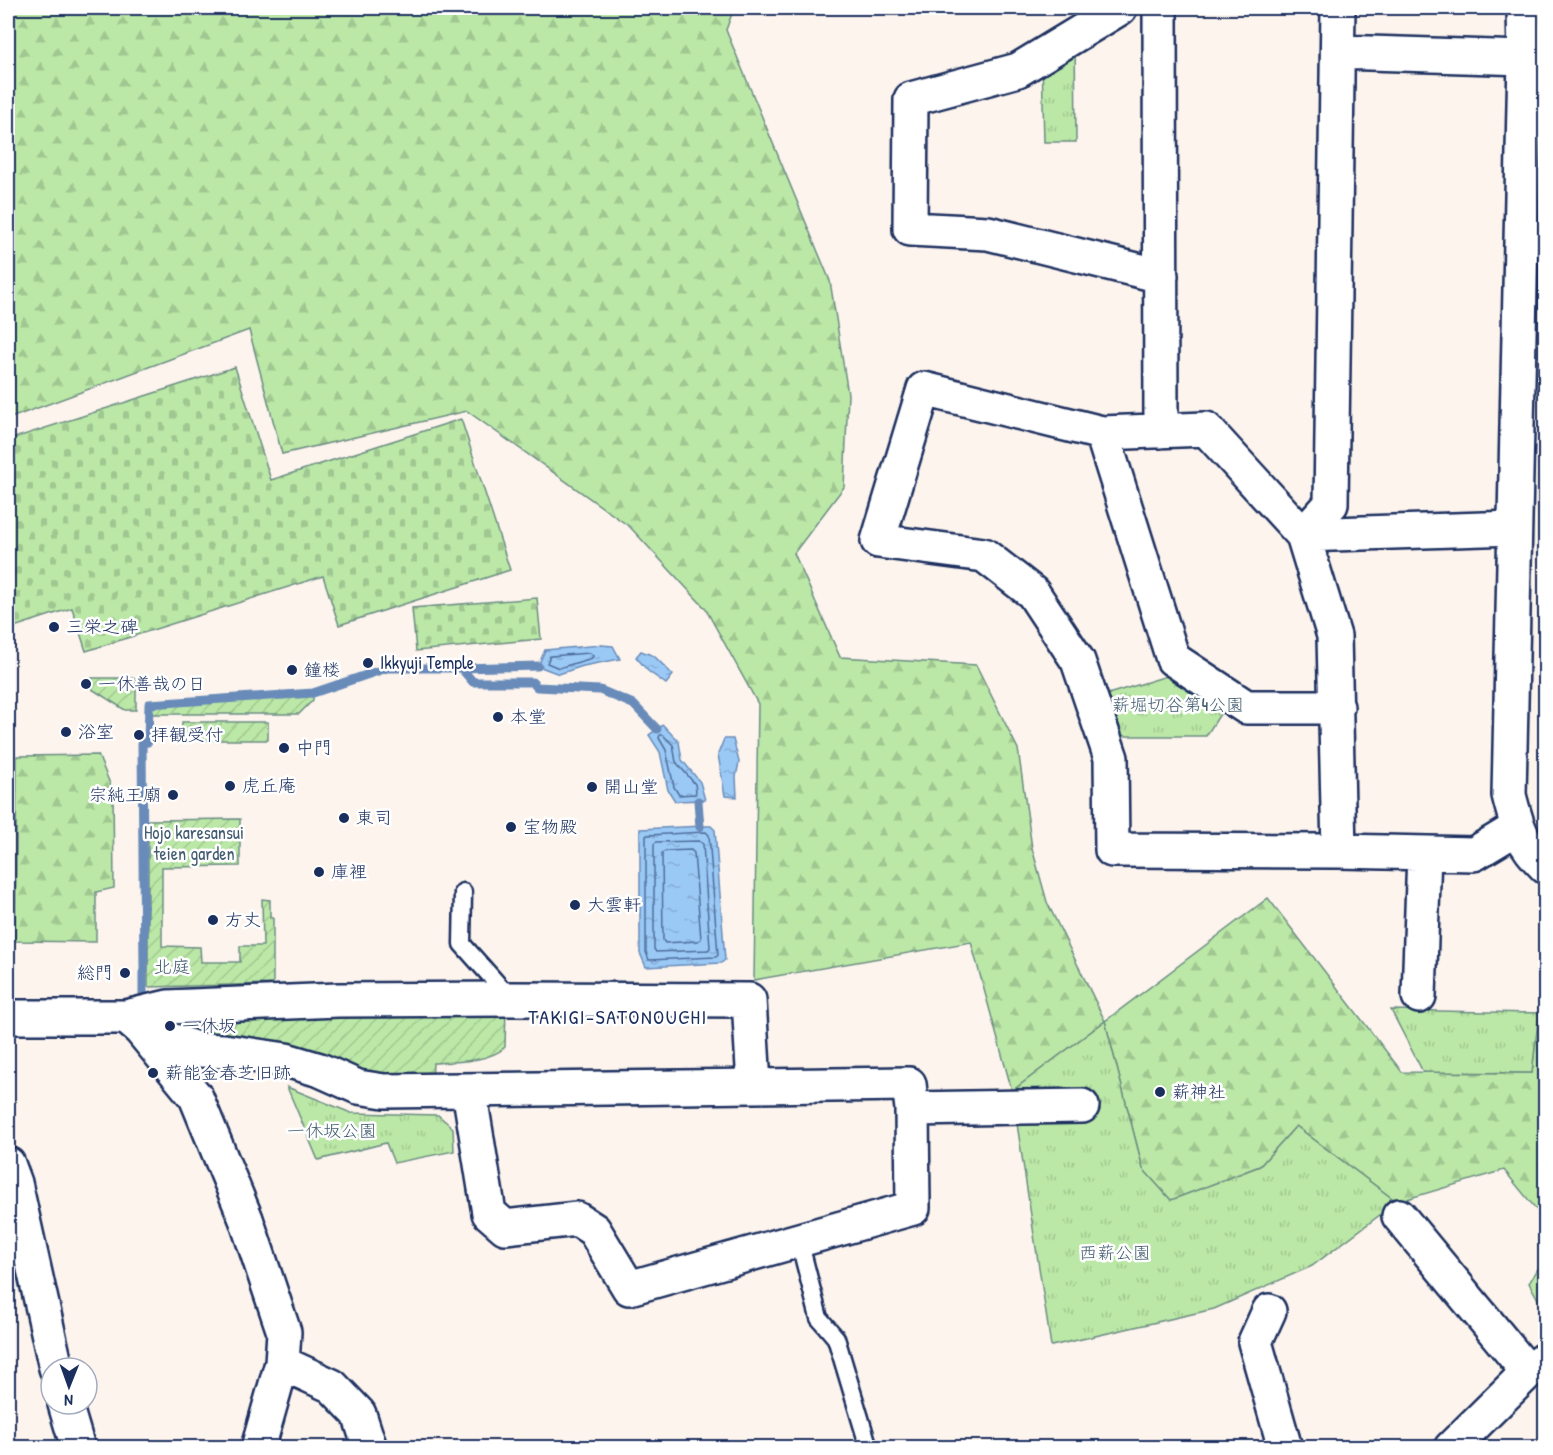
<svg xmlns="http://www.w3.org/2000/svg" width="1553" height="1455" viewBox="0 0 1553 1455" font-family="'Patrick Hand','Klee One',sans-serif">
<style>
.built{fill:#fbe6d8}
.forest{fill:url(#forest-firs);stroke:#6b8c82;stroke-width:1.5}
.cemetery{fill:url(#cemetery-stones);stroke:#6b8c82;stroke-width:1.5}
.park{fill:url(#park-tufts);stroke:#6b8c82;stroke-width:1.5}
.garden{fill:url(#garden-furrows);stroke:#6b8c82;stroke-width:1.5}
.water{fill:url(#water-ripples);stroke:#688bb9;stroke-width:1.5}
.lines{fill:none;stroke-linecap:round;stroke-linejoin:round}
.shore{stroke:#4e6d9b;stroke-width:1.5}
.stream{stroke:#688bb9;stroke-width:9}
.lane-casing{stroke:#1b2f5e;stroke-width:21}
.street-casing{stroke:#1b2f5e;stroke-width:38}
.secondary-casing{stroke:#1b2f5e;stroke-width:38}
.lane{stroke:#fff;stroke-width:16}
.street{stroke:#fff;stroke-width:33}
.secondary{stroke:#fff;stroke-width:33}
.poi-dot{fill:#1b2f5e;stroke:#fff;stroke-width:2}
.labels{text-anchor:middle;stroke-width:5;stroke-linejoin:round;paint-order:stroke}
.poi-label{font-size:18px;fill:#1b2f5e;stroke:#fff;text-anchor:start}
.park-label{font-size:18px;fill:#435d70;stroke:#fff}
.neighbourhood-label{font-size:20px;letter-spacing:1.5px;fill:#1b2f5e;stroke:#fff}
</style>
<defs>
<pattern id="forest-firs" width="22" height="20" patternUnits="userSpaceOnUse" patternTransform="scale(1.5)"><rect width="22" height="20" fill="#bbe8a6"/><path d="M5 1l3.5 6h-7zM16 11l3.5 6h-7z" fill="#a0c791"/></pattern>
<pattern id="cemetery-stones" width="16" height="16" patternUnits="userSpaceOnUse" patternTransform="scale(1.5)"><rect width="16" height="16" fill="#bbe8a6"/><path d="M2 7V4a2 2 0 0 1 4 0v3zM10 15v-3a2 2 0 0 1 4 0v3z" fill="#a0c791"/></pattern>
<pattern id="park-tufts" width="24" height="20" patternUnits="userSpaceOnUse" patternTransform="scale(1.5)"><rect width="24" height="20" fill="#bbe8a6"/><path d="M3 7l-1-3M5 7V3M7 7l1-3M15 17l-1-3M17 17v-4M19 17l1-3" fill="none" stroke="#a0c791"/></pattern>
<pattern id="garden-furrows" width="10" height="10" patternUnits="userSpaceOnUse" patternTransform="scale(1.5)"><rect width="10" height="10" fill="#bbe8a6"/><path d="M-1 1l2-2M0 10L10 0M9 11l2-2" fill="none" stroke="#a0c791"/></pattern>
<pattern id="water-ripples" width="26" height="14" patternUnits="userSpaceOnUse" patternTransform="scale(1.5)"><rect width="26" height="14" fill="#9bc9f6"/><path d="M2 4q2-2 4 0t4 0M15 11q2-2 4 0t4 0" fill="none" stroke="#85add5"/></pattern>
</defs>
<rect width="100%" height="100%" fill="#fdf4ed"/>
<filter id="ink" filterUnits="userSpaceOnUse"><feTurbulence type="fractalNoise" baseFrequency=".0167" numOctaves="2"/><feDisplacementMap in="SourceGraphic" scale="12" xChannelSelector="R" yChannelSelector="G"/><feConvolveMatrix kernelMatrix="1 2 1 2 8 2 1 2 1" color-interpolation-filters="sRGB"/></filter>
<g filter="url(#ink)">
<path class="built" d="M1545,437L1546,827H1545L1541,813Z"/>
<path class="forest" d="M8,8H734L726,30L830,281L848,394L844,487L794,553L840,657L976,665L1018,749L1032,848L1047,902L1105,1021L1268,898L1402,1072L1532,1073L1544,971L1545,972V1220L1504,1170L1397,1202L1296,1126L1260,1166L1171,1201L1143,1169L1105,1021L1012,1091L971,942L754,980L758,704L705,608L630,527L467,411L282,454L249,330L8,419Z
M98,755L113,791L114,888L96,892V942L15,941L17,756Z
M1545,1258V1312L1529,1283Z"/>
<path class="cemetery" d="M235,367L271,480L461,419L510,570L339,625L323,576L86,651L72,608L8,629V440Z
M537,598L541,639L416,651L412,608Z"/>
<path class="park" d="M1075,35L1076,142H1044L1042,60Z
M1183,671L1229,700L1206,736H1123L1108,694Z
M1391,1010L1539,1013L1532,1073L1423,1072Z
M1105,1021L1143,1169L1171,1200L1260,1166L1296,1126L1397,1202L1312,1266L1214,1309L1051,1346L1012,1091Z
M287,1087L351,1113L438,1115L453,1128L454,1151L394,1163L386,1143L318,1160Z"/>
<path class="garden" d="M92,678H136V710H125L92,689Z
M313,695V700L299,714H151V706Z
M182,722H268V740H182Z
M240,819V866L162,867V946L200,947L201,962H240V946H263L262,899L270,900V918H273V984L148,987V820Z
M506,1007L505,1047C490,1062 454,1062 433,1063L432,1081H378L172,1033L161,1014Z"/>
<path class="water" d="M601,645L613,646L620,659L583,666L559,674L538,666L545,650Z
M641,651L654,656L673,675L666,684L648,671L636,657Z
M663,725L679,742L682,760L700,782L705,800L675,801L668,790L660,752L649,735Z
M724,739H733L739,762L736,777L737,797L725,796L718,754Z
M704,826H711L715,830L725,960L721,963L646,967L640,953V829Z"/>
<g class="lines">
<path class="shore" d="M590,653L593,655L592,658L559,668L547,663L550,656Z
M660,735H663L673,745L676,762L695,784L696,791L695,794L679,795L674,787L666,750L659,738Z
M706,832L709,835L718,955L716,957L649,960L646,952V836L648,835Z
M699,841L703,844L710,948L708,950L656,952L654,949V844L656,842Z
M691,850L694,853L701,939L698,941L665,943L663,940L662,853L665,851Z"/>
<path class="stream" d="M461,668L538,666
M698,801L700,827
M144,971L142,743L148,742L149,704L313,693L387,668H461L473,682H532L537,687L600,690L633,704L657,729
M143,1006V973"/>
<defs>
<path id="lane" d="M463,892L462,944L510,998
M799,1240L819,1318L836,1338L869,1448"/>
<path id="street" d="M1120,8L1018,70L911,99L910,229L988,233L1161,276
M1160,8L1161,431
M1338,8L1331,504L1303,535L1334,636L1339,851L1474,854L1517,828
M1338,52L1525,58
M1102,433L924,389L878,541L984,555L1033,593L1078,661L1111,758L1112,850L1339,851
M1337,707H1246L1173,659L1102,433L1206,429L1303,535L1514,528
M1419,996L1424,853
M8,1017H126L140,1029L196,1097L246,1219L284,1332L282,1363L258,1448
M126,1017L168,1007L338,1000L511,999L749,1000L754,1085
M140,1029L199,1050L224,1051L286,1060L320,1070L358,1087L384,1091L909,1084L912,1109
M469,1090L489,1213L505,1227L577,1219L594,1230L629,1288L913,1208L912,1109L1082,1106
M8,1164L15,1183L56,1368
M1399,1216L1528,1372
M1269,1311L1255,1342L1285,1448
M282,1363L332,1386L359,1414L370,1448
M65,1404L78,1448
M1451,1448L1528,1372L1546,1359"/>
<path id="secondary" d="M1524,8L1525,58L1509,795C1517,827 1522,844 1546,867"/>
</defs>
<use href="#lane" class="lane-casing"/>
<use href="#street" class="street-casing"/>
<use href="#secondary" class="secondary-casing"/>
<use href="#lane" class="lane"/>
<use href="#street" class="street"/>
<use href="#secondary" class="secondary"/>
</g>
</g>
<g class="poi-dot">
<circle cx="54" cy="627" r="6"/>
<circle cx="368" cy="663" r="6"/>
<circle cx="292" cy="670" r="6"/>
<circle cx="86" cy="684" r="6"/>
<circle cx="498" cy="717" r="6"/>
<circle cx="66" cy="732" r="6"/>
<circle cx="139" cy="735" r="6"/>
<circle cx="284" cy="748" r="6"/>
<circle cx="230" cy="786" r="6"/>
<circle cx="592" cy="787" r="6"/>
<circle cx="173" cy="795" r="6"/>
<circle cx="344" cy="818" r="6"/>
<circle cx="511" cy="827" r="6"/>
<circle cx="319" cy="872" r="6"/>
<circle cx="575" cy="905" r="6"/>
<circle cx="213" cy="920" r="6"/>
<circle cx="125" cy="973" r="6"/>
<circle cx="170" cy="1026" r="6"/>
<circle cx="153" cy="1073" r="6"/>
<circle cx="1160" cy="1092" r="6"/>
</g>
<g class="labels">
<g class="poi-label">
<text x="66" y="633">三栄之碑</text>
<text x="380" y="669">Ikkyuji Temple</text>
<text x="304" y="676">鐘楼</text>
<text x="98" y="690">一休善哉の日</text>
<text x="510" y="723">本堂</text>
<text x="78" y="738">浴室</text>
<text x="151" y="741">拝観受付</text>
<text x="296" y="754">中門</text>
<text x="242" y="792">虎丘庵</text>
<text x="604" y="793">開山堂</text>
<text x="161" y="801" text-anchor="end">宗純王廟</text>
<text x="356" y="824">東司</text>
<text x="523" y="833">宝物殿</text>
<text x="331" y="878">庫裡</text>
<text x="587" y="911">大雲軒</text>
<text x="225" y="926">方丈</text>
<text x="113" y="979" text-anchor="end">総門</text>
<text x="182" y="1032">一休坂</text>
<text x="165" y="1079">薪能金春芝旧跡</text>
<text x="1172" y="1098">薪神社</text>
</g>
<g class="park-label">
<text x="1178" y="711">薪堀切谷第4公園</text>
<text x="194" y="839">Hojo karesansui<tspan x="194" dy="21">teien garden</tspan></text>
<text x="172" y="973">北庭</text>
<text x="332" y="1137">一休坂公園</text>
<text x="1115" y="1259">西薪公園</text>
</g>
<g class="neighbourhood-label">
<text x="618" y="1024">TAKIGI-SATONOUCHI</text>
</g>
</g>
<rect width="1553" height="1455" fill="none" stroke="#fff" stroke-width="30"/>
<rect x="15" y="15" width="1523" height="1425" fill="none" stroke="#1b2f5e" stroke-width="2" filter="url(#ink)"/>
<g transform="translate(69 1386) rotate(181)"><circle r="28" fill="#ffffff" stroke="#a4acbf" stroke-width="1.5"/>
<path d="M0-4.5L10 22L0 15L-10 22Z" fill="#1b2f5e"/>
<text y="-9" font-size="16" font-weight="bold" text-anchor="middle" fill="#1b2f5e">N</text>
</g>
</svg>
